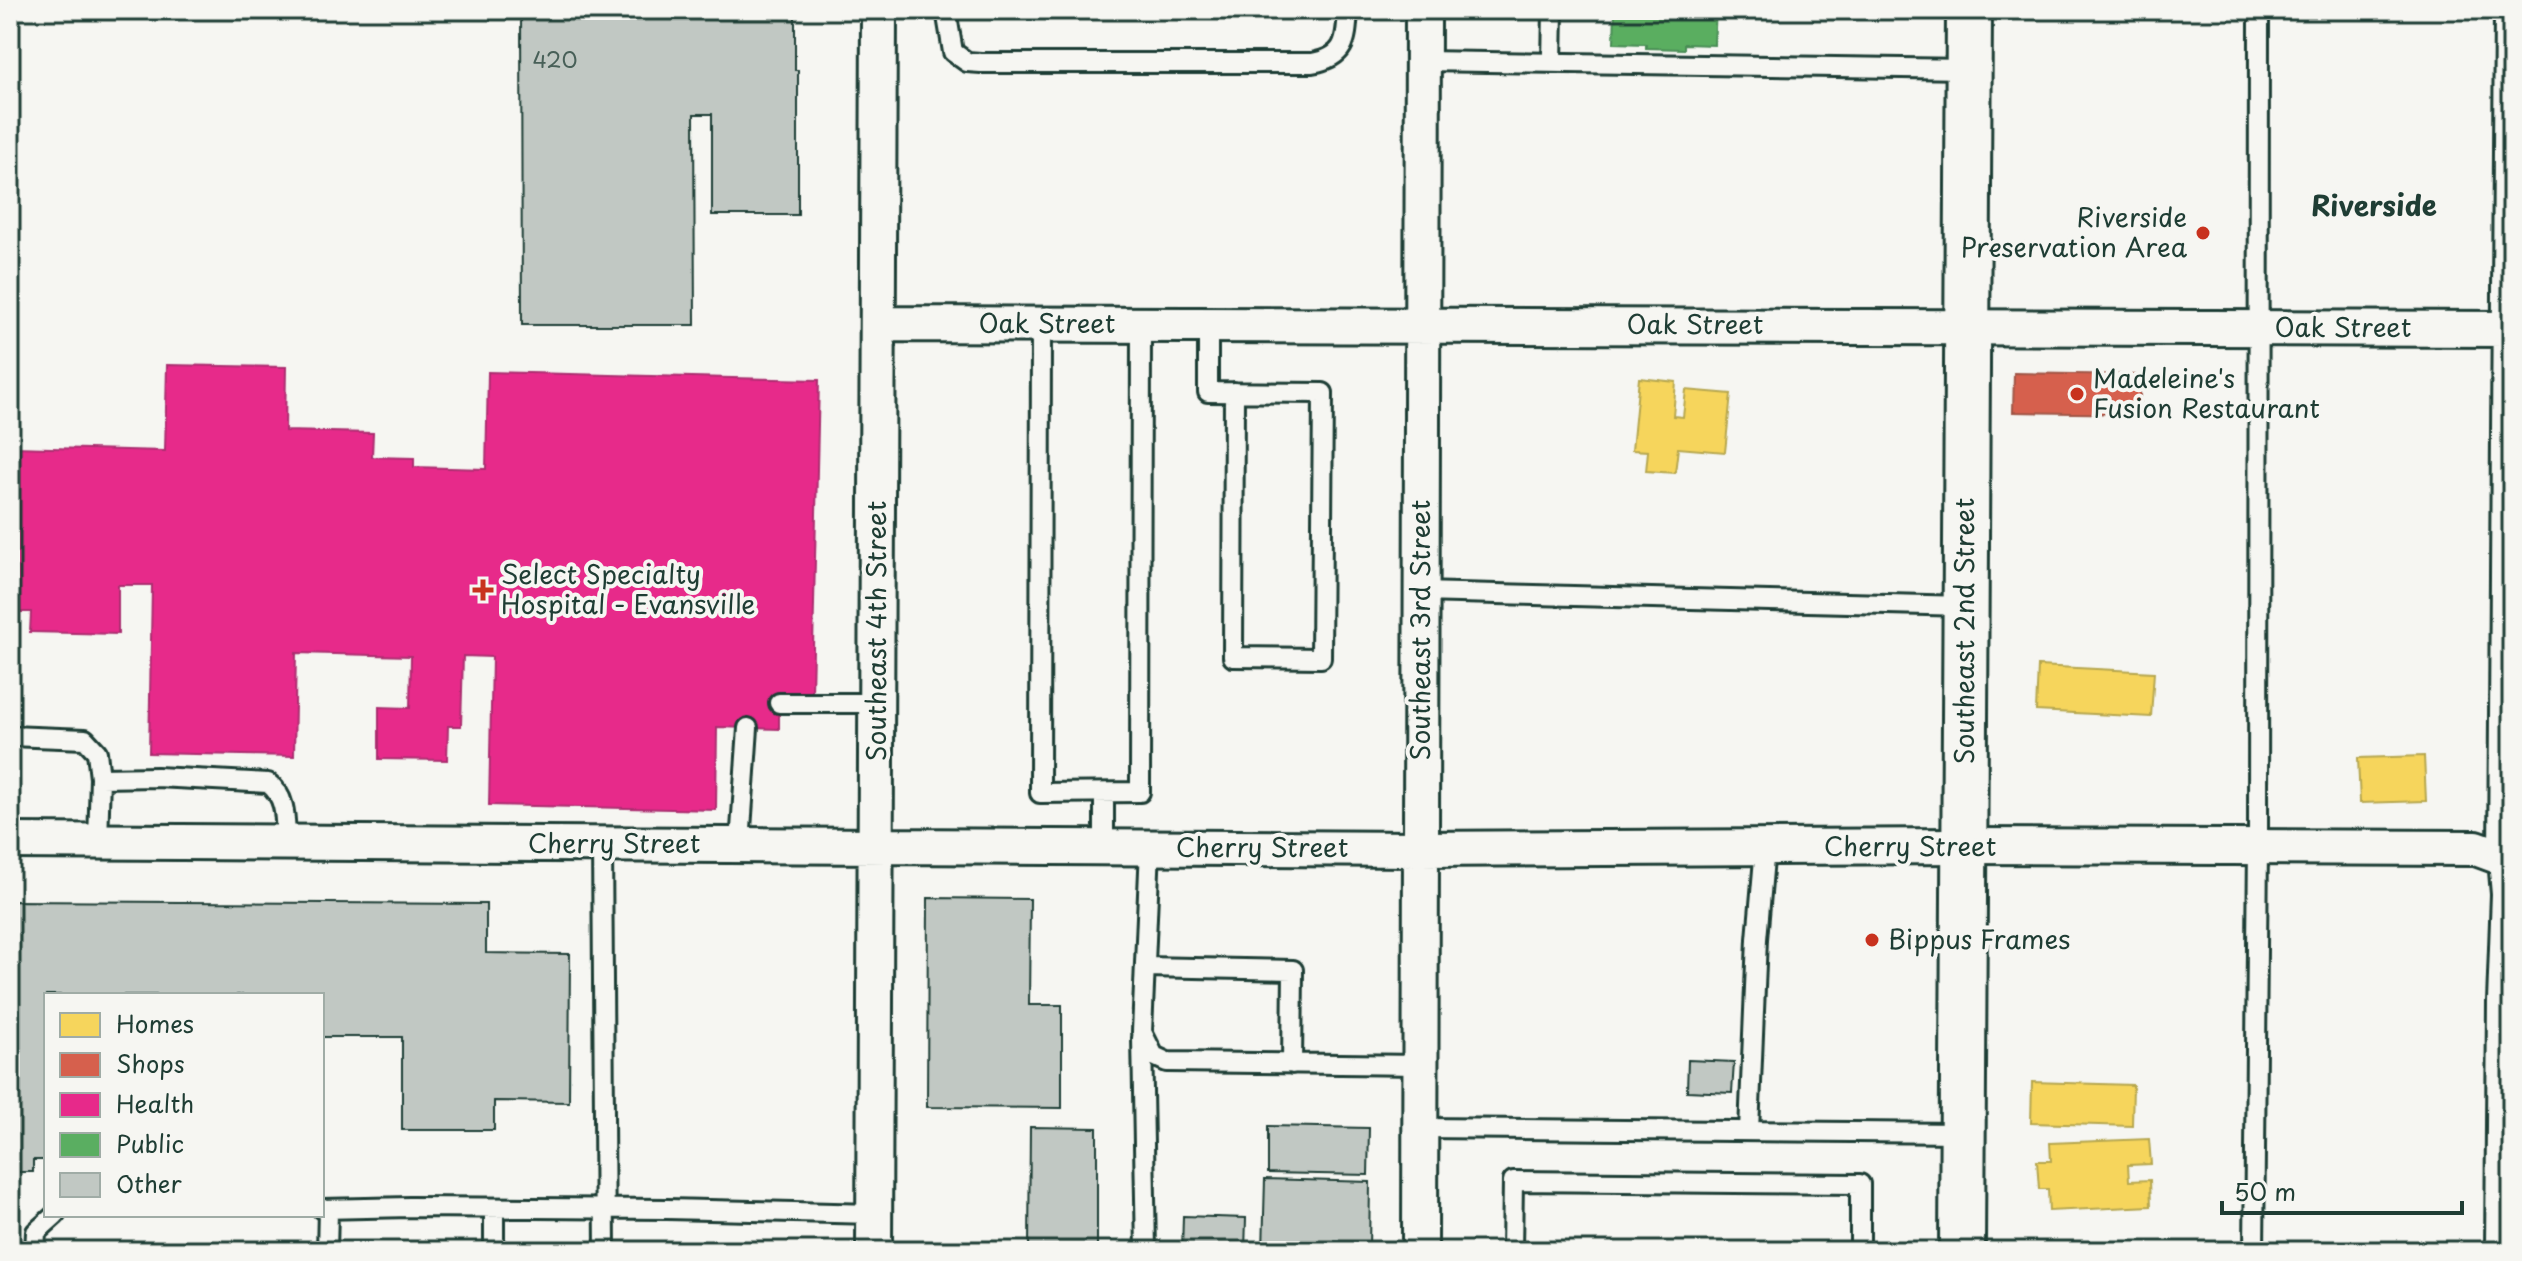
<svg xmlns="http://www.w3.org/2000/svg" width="2522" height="1261" viewBox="0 0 2522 1261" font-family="'Playpen Sans',sans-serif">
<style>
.homes{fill:#f6d55c;stroke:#b6a750;stroke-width:2}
.shops{fill:#d6604d;stroke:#9f5646;stroke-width:2}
.health{fill:#e7298a;stroke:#ab2f70;stroke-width:2}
.public{fill:#5aae61;stroke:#488c54;stroke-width:2}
.building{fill:#c1c8c3;stroke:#1f3d34;stroke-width:2}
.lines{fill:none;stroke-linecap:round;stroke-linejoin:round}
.service-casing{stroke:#1f3d34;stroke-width:24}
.minor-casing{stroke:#1f3d34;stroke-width:40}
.tertiary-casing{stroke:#1f3d34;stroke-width:50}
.service{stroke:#f6f6f2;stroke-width:18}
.minor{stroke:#f6f6f2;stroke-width:34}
.tertiary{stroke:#f6f6f2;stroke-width:44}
.poi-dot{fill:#c8321e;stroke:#f6f6f2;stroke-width:3}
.labels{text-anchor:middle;stroke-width:8;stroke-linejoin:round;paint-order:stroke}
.number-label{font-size:22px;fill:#486058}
.poi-label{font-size:26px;fill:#1f3d34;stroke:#f6f6f2;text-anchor:start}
.street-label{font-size:26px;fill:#1f3d34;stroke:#f6f6f2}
.neighbourhood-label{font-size:28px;font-weight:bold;fill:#1f3d34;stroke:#f6f6f2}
</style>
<rect width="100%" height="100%" fill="#f6f6f2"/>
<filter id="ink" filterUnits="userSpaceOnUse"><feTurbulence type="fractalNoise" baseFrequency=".0125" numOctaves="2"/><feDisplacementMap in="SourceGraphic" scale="16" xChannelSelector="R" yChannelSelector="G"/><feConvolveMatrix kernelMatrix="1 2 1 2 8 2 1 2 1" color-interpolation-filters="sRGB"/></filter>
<g filter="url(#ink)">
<path class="homes" d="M1639,378L1676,382L1673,416L1683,417L1686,390L1731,394L1725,452L1678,448L1675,473L1646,471L1648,451L1632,450Z
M2038,666L2154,672L2151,717L2036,711Z
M2424,756L2426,801L2360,803L2358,758Z
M2032,1082L2133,1085L2132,1126L2031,1123Z
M2149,1139L2151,1164L2128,1165L2129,1181L2150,1180L2151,1206L2049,1211L2048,1189H2039L2037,1161H2051L2050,1143Z"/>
<path class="shops" d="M2014,373L2140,375V414L2013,412Z"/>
<path class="health" d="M167,365L286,367L285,431L373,433L372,457L414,458V467L486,469L488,372L819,380L812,694L779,693V729L717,727L716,810L489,805L492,657L463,656L461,726H448L447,760L379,759V707L410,708L411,656L296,653L294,756L149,753L152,585H118V634L30,632L31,612H17V593H10V478H14V447L165,451Z"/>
<path class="public" d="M1615,10H1716L1714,45L1684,44V49L1646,48V44L1614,43Z"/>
<path class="building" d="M521,10H795V70H798V215H712V114H694L695,325H522Z
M928,898L1030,899L1029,1005H1062V1108L927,1107Z
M10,901L486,904V953L570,954L569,1102L494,1101V1130H402V1037H322V995H46V1160H33V1172H10Z
M1688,1060L1734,1062L1732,1093L1687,1091Z
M1268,1126L1369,1128L1368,1175L1268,1173Z
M1030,1127L1097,1128V1251H1029Z
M1265,1179L1370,1182L1369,1251H1263Z
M1183,1216L1246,1218L1245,1251H1182Z"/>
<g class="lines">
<defs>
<path id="service" d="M946,10L953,52L967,62L981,63H1312C1346,57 1346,41 1348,10
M1423,61L1968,69
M1552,63L1553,10
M1041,324L1040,793L1140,792L1141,324
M1208,324V392L1323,393L1321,658L1233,657L1234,392
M1421,592L1966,606
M779,703H876
M10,736L85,739L97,752L100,778L98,841
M100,778L157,777L268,783C287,797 285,820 286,842
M602,844L605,1251
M740,844L748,728
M1104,847V793
M1150,848L1142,1032L1154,1056L1167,1062L1420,1065
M1145,967L1293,970L1292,1064
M1142,1038L1146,1251
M1420,1128L1962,1133
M1749,1131L1757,939L1765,847
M494,1208V1251
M322,1209L410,1207L667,1209L874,1214
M35,1251L36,1232L55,1215
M327,1251L328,1210
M1512,1251L1513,1181L1860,1184V1251
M2254,1251L2258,847L2259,10"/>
<path id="minor" d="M878,324L2512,329
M10,841L1420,849L1964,846L2476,848L2506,859H2512
M874,1251L879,10
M1420,1251L1423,10
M2503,1251L2505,1002L2509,894L2506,859L2512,10"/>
<path id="tertiary" d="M1962,1251L1969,10"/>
</defs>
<use href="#service" class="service-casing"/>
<use href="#minor" class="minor-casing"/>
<use href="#tertiary" class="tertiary-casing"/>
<use href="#service" class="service"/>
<use href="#minor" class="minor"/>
<use href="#tertiary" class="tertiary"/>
</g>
</g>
<g class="poi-dot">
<circle cx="2203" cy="233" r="8"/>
<circle cx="2077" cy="394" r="8"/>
<path d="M479 578h8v8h8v8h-8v8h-8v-8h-8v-8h8z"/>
<circle cx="1872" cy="940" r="8"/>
</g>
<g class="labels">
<g class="number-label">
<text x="555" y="68">420</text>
</g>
<g class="poi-label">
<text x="2187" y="227" text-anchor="end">Riverside<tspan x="2187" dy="30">Preservation Area</tspan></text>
<text x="2093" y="388">Madeleine's<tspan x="2093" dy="30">Fusion Restaurant</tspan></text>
<text x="501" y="584">Select Specialty<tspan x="501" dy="30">Hospital - Evansville</tspan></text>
<text x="1888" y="949">Bippus Frames</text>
</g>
<g class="street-label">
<text x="1047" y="333">Oak Street</text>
<text x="1695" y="334">Oak Street</text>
<text x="2343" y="337">Oak Street</text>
<text transform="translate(1421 630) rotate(-90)" y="9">Southeast 3rd Street</text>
<text transform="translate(877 631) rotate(-90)" y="9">Southeast 4th Street</text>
<text transform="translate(1965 631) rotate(-90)" y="9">Southeast 2nd Street</text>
<text x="614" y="853">Cherry Street</text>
<text x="1910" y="856">Cherry Street</text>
<text x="1262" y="857">Cherry Street</text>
</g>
<g class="neighbourhood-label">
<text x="2374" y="216">Riverside</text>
</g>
</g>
<rect width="2522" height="1261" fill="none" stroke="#f6f6f2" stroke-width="40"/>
<rect x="20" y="20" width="2482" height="1221" fill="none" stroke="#1f3d34" stroke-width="3" filter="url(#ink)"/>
<rect x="44" y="993" width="280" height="224" fill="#f6f6f2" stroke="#a0aca6" stroke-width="2"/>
<rect x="60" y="1013" width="40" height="24" fill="#f6d55c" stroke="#a0aca6" stroke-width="2"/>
<text x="116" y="1033" font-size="24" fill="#1f3d34">Homes</text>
<rect x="60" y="1053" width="40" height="24" fill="#d6604d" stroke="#a0aca6" stroke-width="2"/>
<text x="116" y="1073" font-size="24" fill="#1f3d34">Shops</text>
<rect x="60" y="1093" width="40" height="24" fill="#e7298a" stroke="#a0aca6" stroke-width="2"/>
<text x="116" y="1113" font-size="24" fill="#1f3d34">Health</text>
<rect x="60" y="1133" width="40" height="24" fill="#5aae61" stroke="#a0aca6" stroke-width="2"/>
<text x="116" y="1153" font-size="24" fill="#1f3d34">Public</text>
<rect x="60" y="1173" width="40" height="24" fill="#c1c8c3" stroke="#a0aca6" stroke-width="2"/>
<text x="116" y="1193" font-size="24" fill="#1f3d34">Other</text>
<path d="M2222 1201v12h240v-12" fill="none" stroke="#1f3d34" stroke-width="4"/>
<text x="2234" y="1201" font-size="24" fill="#1f3d34" stroke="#f6f6f2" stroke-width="6" paint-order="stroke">50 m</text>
</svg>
